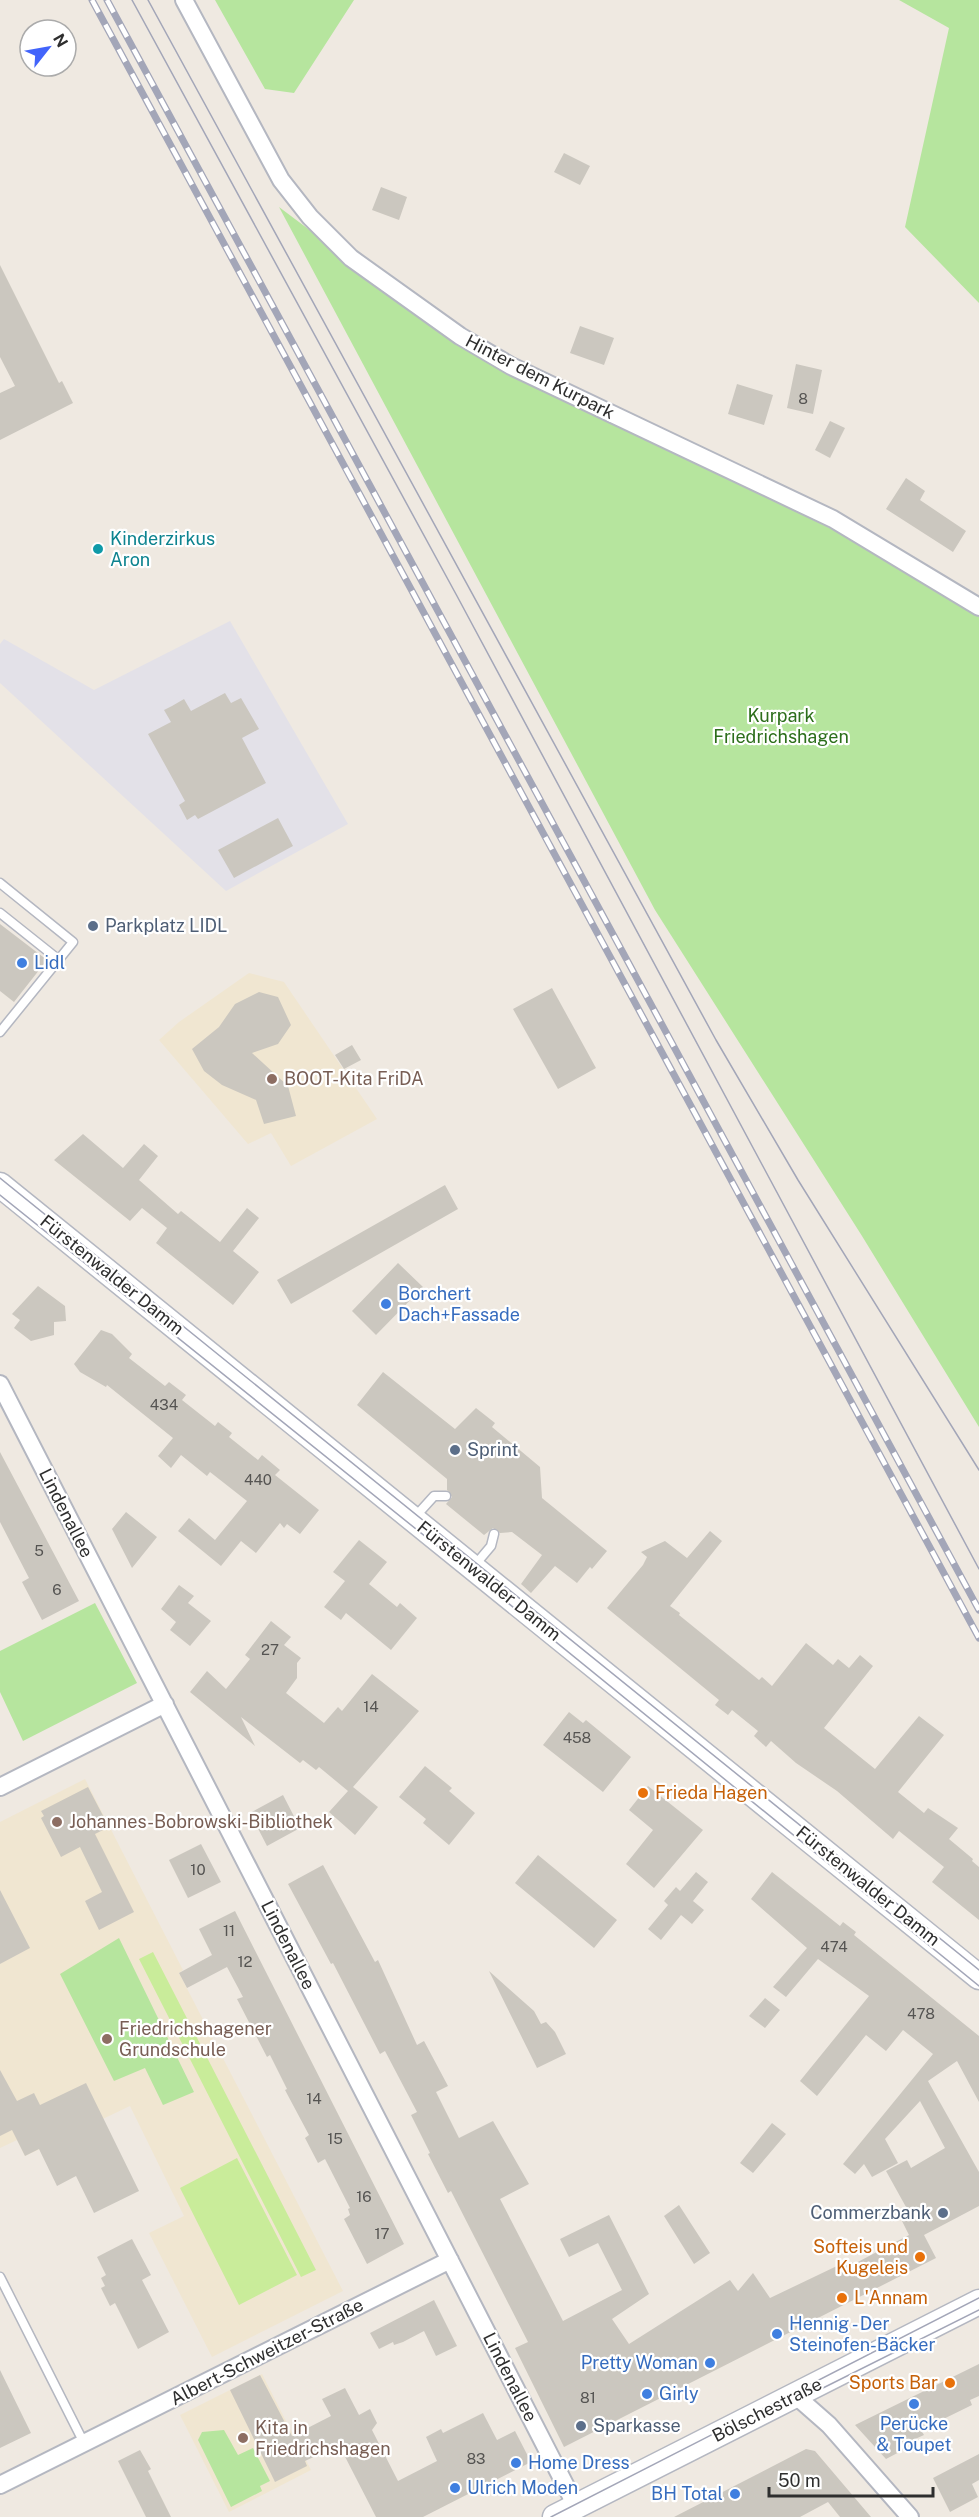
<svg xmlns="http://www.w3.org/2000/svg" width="979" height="2517" viewBox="0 0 979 2517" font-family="'Public Sans',sans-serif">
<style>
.industrial{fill:#e3e1e8}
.education{fill:#f0e6d1}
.green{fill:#b6e59e}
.pitch{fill:#c9ec9a}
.building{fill:#cbc7bf}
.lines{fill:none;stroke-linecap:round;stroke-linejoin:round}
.lane-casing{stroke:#b4b7c1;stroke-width:11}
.street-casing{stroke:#b4b7c1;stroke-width:20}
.secondary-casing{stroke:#b4b7c1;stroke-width:27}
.lane{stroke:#fff;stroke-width:8}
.street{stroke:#fff;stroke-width:16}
.secondary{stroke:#fff;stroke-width:24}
.tram{stroke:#a3a6b8;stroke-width:1.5}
.rail-casing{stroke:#a3a6b8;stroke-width:7}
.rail{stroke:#fff;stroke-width:4.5;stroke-dasharray:14;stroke-linecap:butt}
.culture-dot{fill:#0f9aa8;stroke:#fff;stroke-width:2}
.service-dot{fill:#5c6f8a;stroke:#fff;stroke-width:2}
.shop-dot{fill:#3f7fe0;stroke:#fff;stroke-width:2}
.education-dot{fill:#8d6e63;stroke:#fff;stroke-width:2}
.food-dot{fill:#e8710a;stroke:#fff;stroke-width:2}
.labels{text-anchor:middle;stroke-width:4.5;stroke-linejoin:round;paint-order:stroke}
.number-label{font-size:15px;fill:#555452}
.street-label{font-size:18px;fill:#2e2e2e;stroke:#fff}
.culture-label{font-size:18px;fill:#0d838f;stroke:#fff;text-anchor:start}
.park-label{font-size:18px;fill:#2c6e1b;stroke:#fff}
.service-label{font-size:18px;fill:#4e5e75;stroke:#fff;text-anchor:start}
.shop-label{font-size:18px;fill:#366cbe;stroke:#fff;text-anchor:start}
.education-label{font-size:18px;fill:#785e54;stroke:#fff;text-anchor:start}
.food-label{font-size:18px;fill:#c56008;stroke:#fff;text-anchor:start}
</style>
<rect width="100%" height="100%" fill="#efe9e1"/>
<path class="industrial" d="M230,621L348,824L226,891L0,683V644L4,639L94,690Z"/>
<path class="education" d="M249,973L284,982L377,1119L291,1166L271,1133L248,1144L159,1040L179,1022Z
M85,1779L183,1970L179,1973L343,2291L212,2357L149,2233L184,2216L130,2106L25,2156L17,2140L0,2148V1822Z
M262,2374L311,2470L229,2512L180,2415Z"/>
<path class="green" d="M215,0H354L294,93L265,89Z
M899,0H979V303L905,227L949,28Z
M279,207L468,349L872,549L979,617V1427L862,1236L655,910Z
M95,1603L137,1683L23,1741L0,1692V1651Z
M119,1938L194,2092L163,2105L145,2068L114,2081L60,1974Z
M224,2430L238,2455L253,2448L270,2481L260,2486L262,2491L231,2507L198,2440L202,2432Z"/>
<path class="pitch" d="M153,1952L316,2270L301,2277L139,1959Z
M237,2158L297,2275L239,2305L180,2188Z"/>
<path class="building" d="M564,153L590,166L580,185L554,172Z
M381,187L407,197L399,220L372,210Z
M0,265L59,383L62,381L73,403L0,440V393L15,386L0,357Z
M580,326L614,338L604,365L570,353Z
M796,364L822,370L813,414L787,408Z
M737,384L773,395L764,425L728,414Z
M830,421L845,428L830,458L815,450Z
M906,478L925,491L920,500L966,531L953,552L886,509Z
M225,693L231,703L241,698L259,729L242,738L266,783L198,819L195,815L187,820L179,805L185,801L148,734L171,722L164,710L172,706L184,699L191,711Z
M278,818L293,846L234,878L218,850Z
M0,924L47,960L14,1002L0,991Z
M552,988L596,1068L558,1089L513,1009Z
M259,992L278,997L291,1025L278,1044L252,1053L288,1086L296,1116L264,1124L256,1100L222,1085L204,1071L192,1049L219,1027L235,1004Z
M352,1045L361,1060L344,1069L335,1055Z
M83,1134L123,1168L144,1144L158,1156L139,1180L178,1214L181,1211L220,1242L247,1208L259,1218L233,1251L259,1272L233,1305L156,1243L167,1228L142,1208L130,1221L54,1160Z
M445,1185L458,1209L291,1304L277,1280Z
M398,1263L423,1287L376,1335L352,1311Z
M38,1286L65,1306L66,1321L54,1322V1335L31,1341L14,1328L20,1320L12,1314Z
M101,1330L112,1334L132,1354L129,1358L165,1386L169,1382L186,1395L182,1400L215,1426L218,1422L232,1433L229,1437L258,1460L262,1455L280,1470L275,1475L319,1510L300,1534L287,1524L284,1528L280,1523L256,1553L241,1541L221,1566L178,1531L189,1518L215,1540L247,1501L210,1472L207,1476L181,1455L171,1468L158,1456L173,1438L107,1385L106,1387L80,1372L74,1364Z
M383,1372L455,1429L476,1408L495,1423L492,1427L540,1467L542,1498L607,1551L592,1569L590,1567L577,1583L555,1566L531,1593L521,1584L542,1555L512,1532L500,1533L493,1528L484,1535L446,1504L452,1497L447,1490V1479L357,1405Z
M0,1452L79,1601L42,1620L22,1582L29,1578L0,1522Z
M126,1512L157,1537L132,1568L112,1529Z
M710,1531L722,1541L670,1606L680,1613L679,1615L759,1680L762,1677L772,1686L806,1643L833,1665L838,1659L849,1668L860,1655L873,1666L824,1728L875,1769L919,1716L944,1735L898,1792L924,1813L928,1808L958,1828L949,1839L973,1859L972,1861L979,1867V1920L932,1882L944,1867L899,1831L893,1839L837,1791L796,1763L771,1741L766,1747L754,1736L758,1731L732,1710L728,1715L715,1705L719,1700L607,1608L643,1565L647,1557L641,1552L665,1541L687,1558Z
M359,1540L387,1562L369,1584L397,1607L400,1603L417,1618L391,1650L346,1613L341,1620L324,1607L345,1581L333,1572Z
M179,1585L194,1596L188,1603L211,1621L190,1646L170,1630L176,1622L161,1609Z
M271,1621L291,1637L284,1645L301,1658L297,1663V1678L286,1693L324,1723L338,1707L342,1711L372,1674L419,1711L353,1787L378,1807L355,1835L329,1812L348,1791L319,1767L316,1770L303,1760L300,1763L241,1717L255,1746L190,1692L207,1671L226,1689L250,1659L245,1655Z
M569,1712L583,1723L586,1720L631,1757L603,1792L543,1745Z
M425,1766L452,1788L449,1791L475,1813L449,1845L423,1823L426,1819L399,1797Z
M648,1786L703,1830L654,1888L626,1864L653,1830L629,1810Z
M88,1787L109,1827L95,1834L134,1912L99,1930L85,1901L102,1892L80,1847L61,1857L41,1818L44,1816L41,1811Z
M283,1795L300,1828L267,1846L250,1813Z
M201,1844L221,1882L188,1898L169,1860Z
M538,1855L617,1920L594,1948L515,1883Z
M323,1865L375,1962L378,1960L417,2045L424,2041L448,2086L436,2092L459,2138L493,2121L529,2184L500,2199L563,2321L622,2290L598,2243L569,2257L560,2239L609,2215L649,2294L612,2319L629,2344L730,2280L738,2291L753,2273L770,2298L839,2265L841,2268L853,2262L854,2264L909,2235L902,2221L911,2216L886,2171L907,2160L911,2168L945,2148L920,2101L885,2139L898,2163L872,2177L864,2164L855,2174L843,2164L933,2054L903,2030L886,2051L866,2035L817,2096L800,2081L869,1996L818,1959L786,1997L773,1987L807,1948L751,1899L772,1872L840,1926L843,1922L856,1932L854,1935L979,2036V2102L957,2061L928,2081L979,2172V2206L924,2235L936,2258L564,2447L515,2348L528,2342L451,2191L448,2193L428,2154L430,2153L411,2115L417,2112L385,2051L380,2054L333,1963L331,1964L288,1884Z
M696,1872L708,1882L693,1901L704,1910L692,1924L681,1915L661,1940L648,1929L668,1905L664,1901L676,1887L680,1891Z
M0,1890L30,1948L0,1964Z
M235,1911L404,2244L367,2264L344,2219L350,2215L348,2209L350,2208L325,2159L318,2163L305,2138L309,2135L285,2090L287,2089L270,2055L267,2057L237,1999L243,1997L227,1967L187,1988L179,1973L212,1955L199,1929Z
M489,1971L534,2011L541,2024L546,2022L555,2032L566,2054L537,2068Z
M765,1998L780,2010L765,2028L749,2016Z
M0,2070L17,2101L34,2093L40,2105L86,2083L139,2191L94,2213L76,2176L57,2186L39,2149L25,2156L12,2130L0,2136Z
M772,2123L786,2134L753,2173L740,2163Z
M679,2205L710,2253L694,2264L664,2216Z
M132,2239L151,2275L142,2280L169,2332L138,2349L115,2303L110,2306L101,2288L105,2286L101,2278L106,2275L97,2257Z
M434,2300L457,2346L436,2356L424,2331L403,2342L394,2345L393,2342L379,2349L370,2333Z
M979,2364V2396L970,2400L972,2405L921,2430L924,2435L904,2444L907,2448L886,2459L855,2425Z
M0,2370L31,2433L0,2448Z
M260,2375L292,2436L331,2416L322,2399L345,2388L359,2415L370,2409L377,2423L372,2430L398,2481L437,2461L426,2437L441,2429L443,2433L483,2413L497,2440L515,2431L531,2462L423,2517H376L339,2445L305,2461L307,2466L275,2482L230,2390Z
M806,2449L815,2451L871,2517H840L828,2502L800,2517H674Z
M140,2450L151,2469L148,2471L171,2517H146L118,2461Z
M979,2454V2480L972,2484L978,2497L950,2512L933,2478Z"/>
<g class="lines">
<defs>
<path id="lane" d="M0,883L73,942L0,1032
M0,913L59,960
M415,1517L434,1496H446
M475,1565L491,1546L494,1534
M0,2277L84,2443"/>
<path id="street" d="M184,0L281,180L310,217L351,258L460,336L511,366L833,519L979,607
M0,1384L576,2506
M0,1787L165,1704
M796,2396L829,2425L910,2517
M0,2485L450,2260"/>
<path id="secondary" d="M0,1185L979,1977
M555,2517L979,2302"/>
</defs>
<use href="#lane" class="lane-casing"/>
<use href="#street" class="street-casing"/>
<use href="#secondary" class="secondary-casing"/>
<use href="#lane" class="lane"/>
<use href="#street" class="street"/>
<use href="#secondary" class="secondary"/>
<path class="tram" d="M132,0L457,596L979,1569
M148,0L716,1040L798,1180L979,1470
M0,1178L979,1970
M0,1195L487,1586L979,1986
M799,2400L979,2310
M551,2517L979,2298"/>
<defs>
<path id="rail" d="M92,0L979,1638
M107,0L979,1610"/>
</defs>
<use href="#rail" class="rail-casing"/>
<use href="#rail" class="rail"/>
</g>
<circle class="culture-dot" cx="98" cy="549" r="6"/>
<g class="service-dot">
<circle cx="93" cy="926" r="6"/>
<circle cx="455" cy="1450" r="6"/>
<circle cx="943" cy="2213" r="6"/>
<circle cx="581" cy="2426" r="6"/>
</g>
<g class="shop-dot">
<circle cx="22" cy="963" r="6"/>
<circle cx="386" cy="1304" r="6"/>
<circle cx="777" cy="2334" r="6"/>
<circle cx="710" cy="2363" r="6"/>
<circle cx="647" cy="2394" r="6"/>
<circle cx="914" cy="2404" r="6"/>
<circle cx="516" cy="2463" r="6"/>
<circle cx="455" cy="2488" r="6"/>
<circle cx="735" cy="2494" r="6"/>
</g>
<g class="education-dot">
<circle cx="272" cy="1079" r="6"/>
<circle cx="57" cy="1822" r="6"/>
<circle cx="107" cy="2039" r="6"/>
<circle cx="243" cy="2438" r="6"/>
</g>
<g class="food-dot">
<circle cx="643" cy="1793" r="6"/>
<circle cx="920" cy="2257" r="6"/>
<circle cx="842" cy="2298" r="6"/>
<circle cx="950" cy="2383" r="6"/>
</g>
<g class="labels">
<g class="number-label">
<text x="803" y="404">8</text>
<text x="164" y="1410">434</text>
<text x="258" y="1485">440</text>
<text x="39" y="1556">5</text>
<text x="57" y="1595">6</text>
<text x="270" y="1655">27</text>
<text x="371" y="1712">14</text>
<text x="577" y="1743">458</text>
<text x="198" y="1875">10</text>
<text x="229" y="1936">11</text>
<text x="834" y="1952">474</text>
<text x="245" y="1967">12</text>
<text x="921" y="2019">478</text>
<text x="314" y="2104">14</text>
<text x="335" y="2144">15</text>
<text x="364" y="2202">16</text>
<text x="382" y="2239">17</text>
<text x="588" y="2403">81</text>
<text x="476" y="2464">83</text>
</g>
<g class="street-label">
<text transform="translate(540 377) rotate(27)" y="6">Hinter dem Kurpark</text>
<text transform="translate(112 1275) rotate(39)" y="6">Fürstenwalder Damm</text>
<text transform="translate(66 1513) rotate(63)" y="6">Lindenallee</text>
<text transform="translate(489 1581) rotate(39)" y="6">Fürstenwalder Damm</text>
<text transform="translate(868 1886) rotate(39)" y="6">Fürstenwalder Damm</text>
<text transform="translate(288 1945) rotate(63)" y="6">Lindenallee</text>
<text transform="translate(267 2352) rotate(-27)" y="6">Albert-Schweitzer-Straße</text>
<text transform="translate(510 2377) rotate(63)" y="6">Lindenallee</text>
<text transform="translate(767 2410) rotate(-27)" y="6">Bölschestraße</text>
</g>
<g class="culture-label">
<text x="110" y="545">Kinderzirkus<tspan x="110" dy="21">Aron</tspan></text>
</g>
<g class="park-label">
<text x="781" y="722">Kurpark<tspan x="781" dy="21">Friedrichshagen</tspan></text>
</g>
<g class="service-label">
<text x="105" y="932">Parkplatz LIDL</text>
<text x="467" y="1456">Sprint</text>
<text x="931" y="2219" text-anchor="end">Commerzbank</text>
<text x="593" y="2432">Sparkasse</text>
</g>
<g class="shop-label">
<text x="34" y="969">Lidl</text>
<text x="398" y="1300">Borchert<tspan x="398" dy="21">Dach+Fassade</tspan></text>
<text x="789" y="2330">Hennig - Der<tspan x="789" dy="21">Steinofen-Bäcker</tspan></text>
<text x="698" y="2369" text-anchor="end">Pretty Woman</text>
<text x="659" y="2400">Girly</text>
<text x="914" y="2430" text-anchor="middle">Perücke<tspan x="914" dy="21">&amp; Toupet</tspan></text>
<text x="528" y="2469">Home Dress</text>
<text x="467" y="2494">Ulrich Moden</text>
<text x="723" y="2500" text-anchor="end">BH Total</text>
</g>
<g class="education-label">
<text x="284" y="1085">BOOT-Kita FriDA</text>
<text x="69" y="1828">Johannes-Bobrowski-Bibliothek</text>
<text x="119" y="2035">Friedrichshagener<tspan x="119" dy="21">Grundschule</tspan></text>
<text x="255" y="2434">Kita in<tspan x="255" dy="21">Friedrichshagen</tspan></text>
</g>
<g class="food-label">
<text x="655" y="1799">Frieda Hagen</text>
<text x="908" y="2253" text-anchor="end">Softeis und<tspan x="908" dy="21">Kugeleis</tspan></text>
<text x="854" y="2304">L'Annam</text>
<text x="938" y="2389" text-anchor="end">Sports Bar</text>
</g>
</g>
<g transform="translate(48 48) rotate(59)"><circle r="28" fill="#ffffff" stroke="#ababab" stroke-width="1.5"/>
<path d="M0-4.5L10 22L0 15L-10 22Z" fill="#4264fb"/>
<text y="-9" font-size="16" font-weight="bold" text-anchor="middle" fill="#2e2e2e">N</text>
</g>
<path d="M769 2487v9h164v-9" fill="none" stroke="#2e2e2e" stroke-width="3"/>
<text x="778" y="2487" font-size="18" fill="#2e2e2e" stroke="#ffffff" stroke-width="4.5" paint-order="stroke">50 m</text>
</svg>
